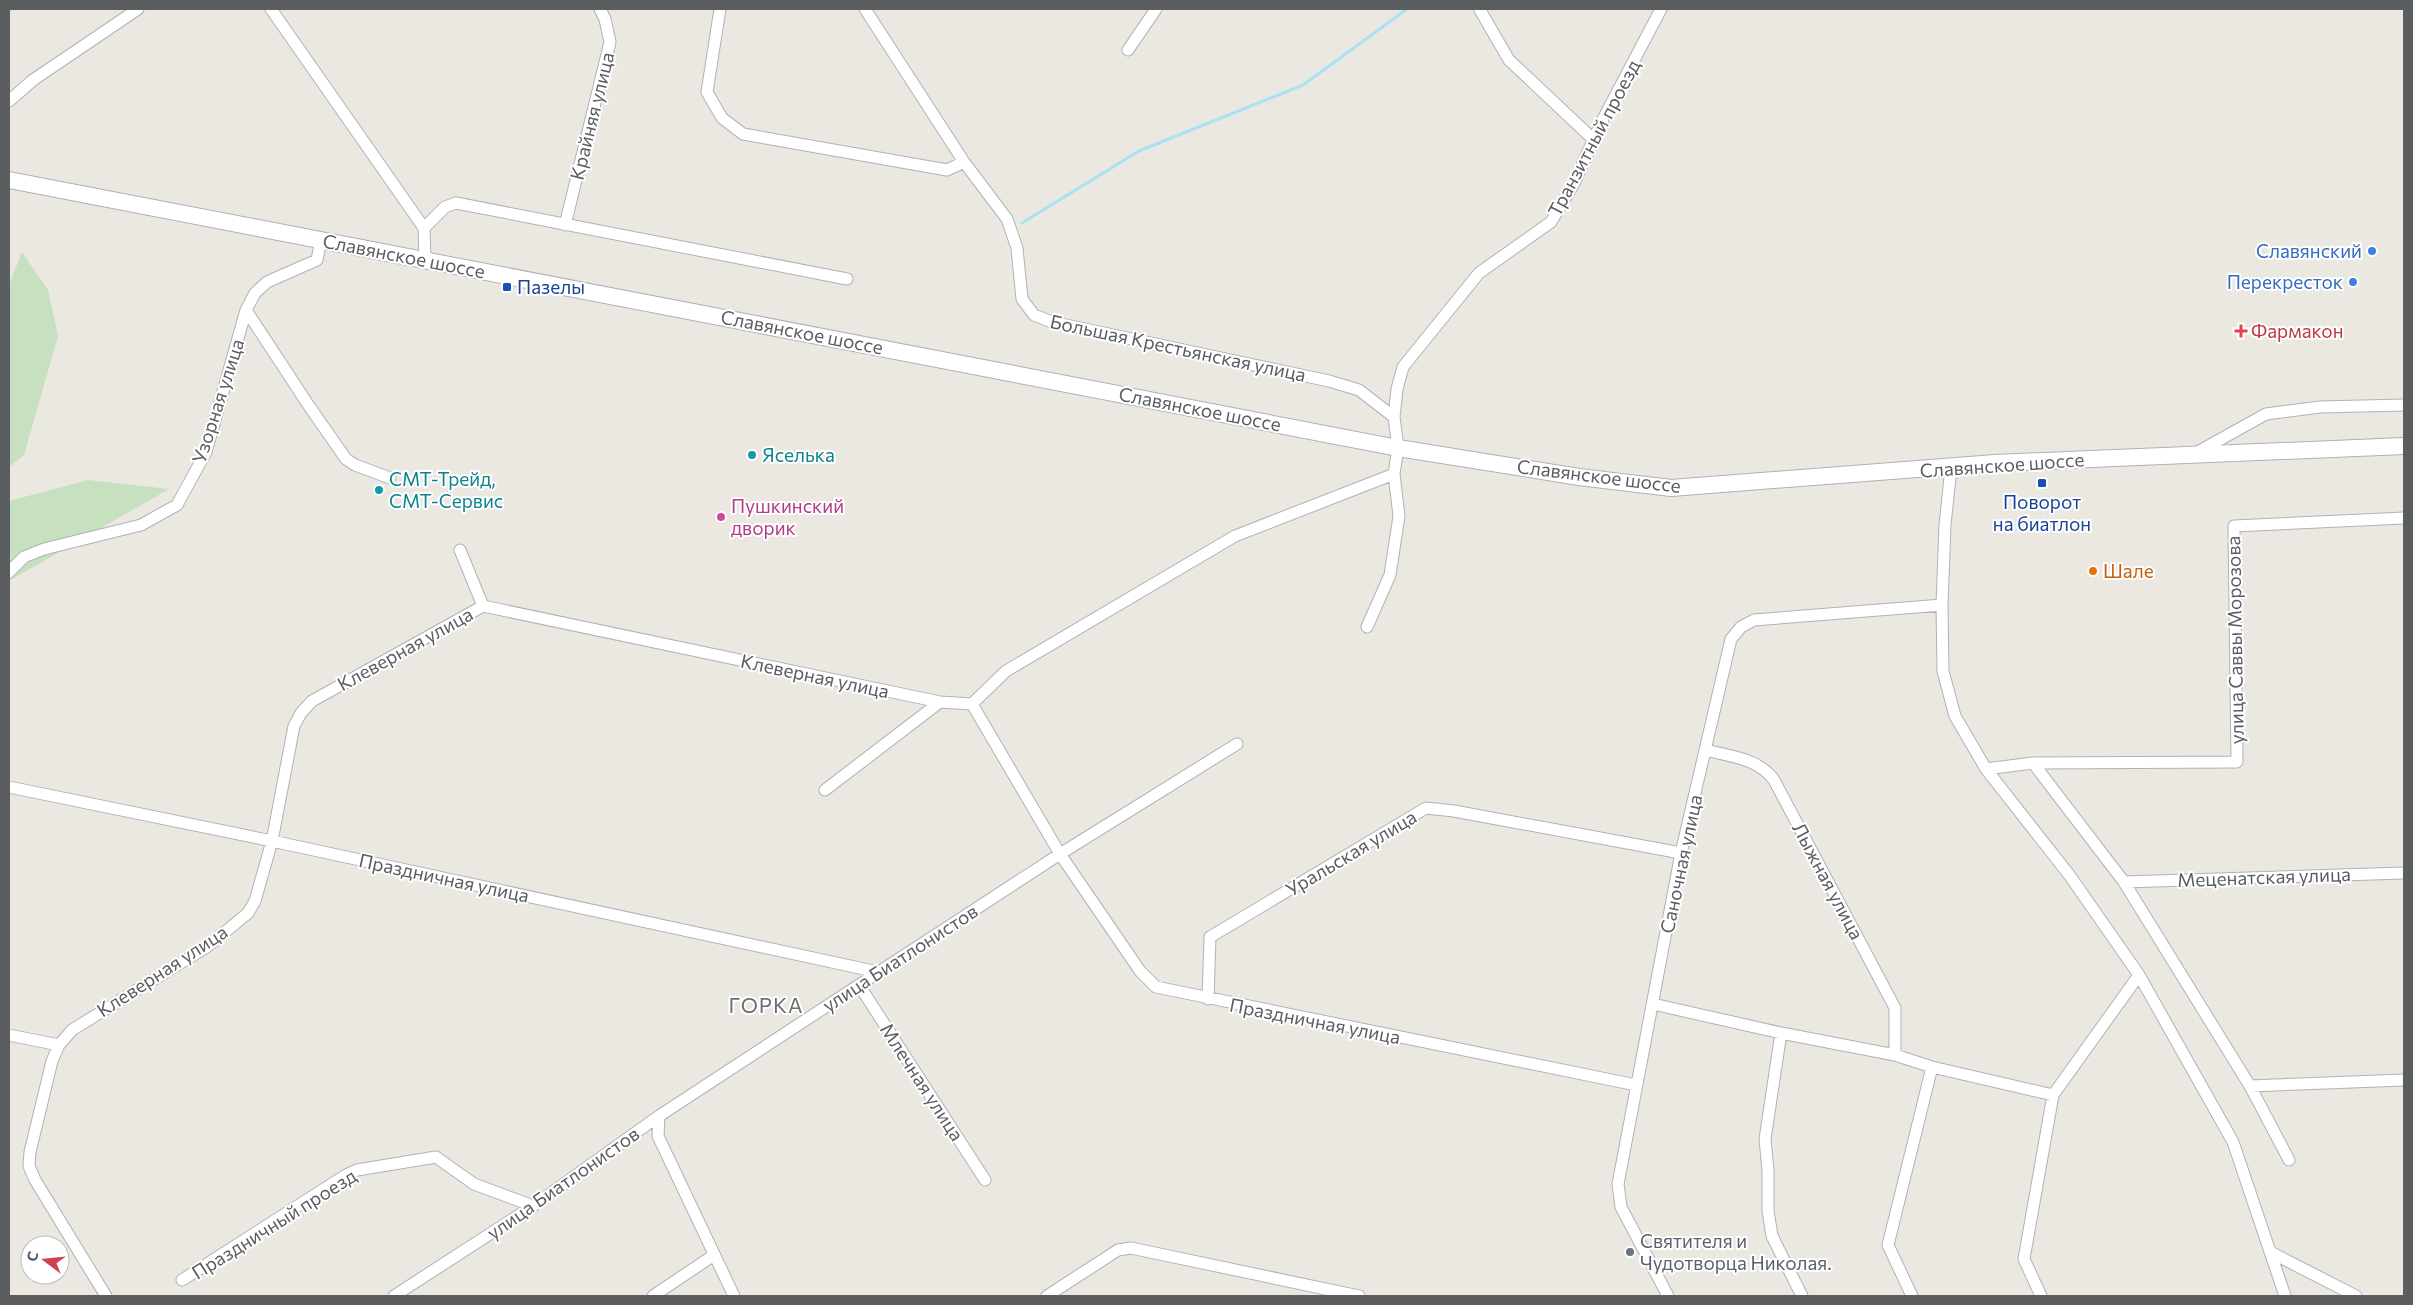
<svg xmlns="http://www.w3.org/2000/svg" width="2413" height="1305" viewBox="0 0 2413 1305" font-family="Commissioner,sans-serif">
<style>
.green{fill:#c6e0c0}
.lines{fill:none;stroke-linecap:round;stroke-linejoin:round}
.stream{stroke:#a8e2f4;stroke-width:3}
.minor-casing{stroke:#afb3b5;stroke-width:13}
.secondary-casing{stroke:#aeb2b5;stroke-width:18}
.minor{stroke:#fff;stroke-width:11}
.secondary{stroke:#fff;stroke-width:16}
.shop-dot{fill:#3f7fe0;stroke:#fff;stroke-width:2}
.transit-dot{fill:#1a4fb4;stroke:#fff;stroke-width:2}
.health-dot{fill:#e0444e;stroke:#fff;stroke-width:2}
.culture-dot{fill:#0f9aa8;stroke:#fff;stroke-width:2}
.hotel-dot{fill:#d1479c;stroke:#fff;stroke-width:2}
.food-dot{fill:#e8710a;stroke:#fff;stroke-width:2}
.worship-dot{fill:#6b7280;stroke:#fff;stroke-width:2}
.labels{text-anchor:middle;stroke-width:4;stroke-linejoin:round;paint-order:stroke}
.street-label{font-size:19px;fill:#5a5e60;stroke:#fff}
.shop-label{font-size:19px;fill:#366cbe;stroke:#fff;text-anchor:end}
.transit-label{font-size:19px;fill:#164399;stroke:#fff;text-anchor:start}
.health-label{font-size:19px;fill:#be3a42;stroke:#fff;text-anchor:start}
.culture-label{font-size:19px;fill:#0d838f;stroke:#fff;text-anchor:start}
.hotel-label{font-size:19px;fill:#b23c85;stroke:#fff;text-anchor:start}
.food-label{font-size:19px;fill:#c56008;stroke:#fff;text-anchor:start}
.worship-label{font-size:19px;fill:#5b616d;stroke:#fff;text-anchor:start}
.quarter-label{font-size:21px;letter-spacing:1px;fill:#6b7072;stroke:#fff}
</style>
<rect width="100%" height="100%" fill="#ebe7e1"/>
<path class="green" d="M22,252L48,290L58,336L24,455L9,467V285Z
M88,480L169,489L9,581V501Z"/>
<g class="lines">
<path class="stream" d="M1022,223L1139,151L1303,85L1407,9"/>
<defs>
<path id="minor" d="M271,9L424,228L425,259
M720,9L707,92L722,118L743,134L947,170L964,162L1007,219L1017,248L1022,299L1034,315L1052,322L1329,381L1359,390L1394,417
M865,9L964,162
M1480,10L1509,60L1594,140
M1128,50L1156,9
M9,101L33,80L138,9
M565,225L610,42L605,19L600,9
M424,228L445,207L456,203L847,279
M246,310L309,406L346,459L355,465L390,478
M2194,454L2266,414L2320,407L2404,405
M1951,468L1945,525L1942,605L1943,671L1955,716L1986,769L2070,876L2139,975L2233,1142L2285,1296
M460,550L483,606
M9,572L24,557L44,549L141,525L177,505L206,452L246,310L255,293L267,282L317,260L321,239
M1367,627L1390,575L1399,516L1394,474L1398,448L1394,417L1397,389L1403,367L1479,273L1551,222L1574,183L1601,123L1661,9
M972,704L1060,854L1140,971L1156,987L1636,1085
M972,704L1006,671L1235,536L1394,474
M1706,750C1731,757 1758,758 1774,780L1895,1008V1055
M2033,763L2124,882L2250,1086L2289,1160
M1986,769L2033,763L2237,762L2234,526L2404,518
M9,787L272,841L878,972
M825,790L940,702
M2124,882L2404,873
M859,985L985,1180
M1208,999L1210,937L1426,808L1454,811L1681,853
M1653,1004L1781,1033L1895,1055L1932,1067L2053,1095L2139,975
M1781,1033L1765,1139L1768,1171V1211L1772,1236L1802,1296
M9,1035L59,1045
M2250,1086L2404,1080
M659,1116L658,1136L734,1296
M2272,1253L2356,1296
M182,1280L346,1175L357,1170L436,1157L474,1184L533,1206
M106,1296L35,1180L29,1166L30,1152L52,1061L59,1045L72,1030L208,946L248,913L255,901L272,841L294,726L301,713L312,701L483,606L940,702L972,704
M394,1296L533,1206L659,1116L859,985L1060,854L1237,744
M653,1296L714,1255
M1047,1296L1118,1250L1131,1248L1359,1296
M1668,1296L1621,1207L1618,1184L1681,853L1731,639L1741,627L1754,620L1942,605
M1912,1296L1888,1245L1932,1067
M2041,1296L2024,1259L2053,1095"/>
<path id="secondary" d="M9,180L1398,448L1579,477L1671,488L1995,463L2404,446"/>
</defs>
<use href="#minor" class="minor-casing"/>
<use href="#secondary" class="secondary-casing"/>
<use href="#minor" class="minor"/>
<use href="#secondary" class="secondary"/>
</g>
<g class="shop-dot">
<circle cx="2372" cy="251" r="5"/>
<circle cx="2353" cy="282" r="5"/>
</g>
<g class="transit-dot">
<rect x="502" y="282" width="10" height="10" rx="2.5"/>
<rect x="2037" y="478" width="10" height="10" rx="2.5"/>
</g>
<path class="health-dot" d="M2238.5 323.5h5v5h5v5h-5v5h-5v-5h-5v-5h5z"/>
<g class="culture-dot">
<circle cx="752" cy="455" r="5"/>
<circle cx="379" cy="490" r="5"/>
</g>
<circle class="hotel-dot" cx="721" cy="517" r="5"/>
<circle class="food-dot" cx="2093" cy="571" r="5"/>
<circle class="worship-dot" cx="1630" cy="1252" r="5"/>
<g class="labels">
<g class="street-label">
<text transform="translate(592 116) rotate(-76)" y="7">Крайняя улица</text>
<text transform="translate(1594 138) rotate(-62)" y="7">Транзитный проезд</text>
<text transform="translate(404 256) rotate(11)" y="7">Славянское шоссе</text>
<text transform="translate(802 332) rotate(11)" y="7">Славянское шоссе</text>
<text transform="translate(1178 348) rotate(12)" y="7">Большая Крестьянская улица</text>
<text transform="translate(218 401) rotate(-72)" y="7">Узорная улица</text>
<text transform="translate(1200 409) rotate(11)" y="7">Славянское шоссе</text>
<text transform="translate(2002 465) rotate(-4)" y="7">Славянское шоссе</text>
<text transform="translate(1599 476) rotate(7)" y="7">Славянское шоссе</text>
<text transform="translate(2235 640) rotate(-91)" y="7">улица Саввы Морозова</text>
<text transform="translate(405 649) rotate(-29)" y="7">Клеверная улица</text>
<text transform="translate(815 676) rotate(12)" y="7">Клеверная улица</text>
<text transform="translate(1351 853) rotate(-31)" y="7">Уральская улица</text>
<text transform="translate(1681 864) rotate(-78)" y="7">Саночная улица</text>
<text transform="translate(2264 877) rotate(-2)" y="7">Меценатская улица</text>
<text transform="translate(444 878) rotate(12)" y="7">Праздничная улица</text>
<text transform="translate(1828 881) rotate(62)" y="7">Лыжная улица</text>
<text transform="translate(900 958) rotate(-33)" y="7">улица Биатлонистов</text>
<text transform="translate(162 971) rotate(-33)" y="7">Клеверная улица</text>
<text transform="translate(1315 1021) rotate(11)" y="7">Праздничная улица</text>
<text transform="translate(922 1082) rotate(57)" y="7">Млечная улица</text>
<text transform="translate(563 1183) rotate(-35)" y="7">улица Биатлонистов</text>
<text transform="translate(274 1224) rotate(-32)" y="7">Праздничный проезд</text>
</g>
<g class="shop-label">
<text x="2362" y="258">Славянский</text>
<text x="2343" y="289">Перекресток</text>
</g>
<g class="transit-label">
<text x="517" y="294">Пазелы</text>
<text x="2042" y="509" text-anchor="middle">Поворот<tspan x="2042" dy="22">на биатлон</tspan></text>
</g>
<g class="health-label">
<text x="2251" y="338">Фармакон</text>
</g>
<g class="culture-label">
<text x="762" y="462">Яселька</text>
<text x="389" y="486">СМТ-Трейд,<tspan x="389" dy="22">СМТ-Сервис</tspan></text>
</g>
<g class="hotel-label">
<text x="731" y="513">Пушкинский<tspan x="731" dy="22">дворик</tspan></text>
</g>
<g class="food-label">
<text x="2103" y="578">Шале</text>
</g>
<g class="worship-label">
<text x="1640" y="1248">Святителя и<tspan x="1640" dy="22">Чудотворца Николая.</tspan></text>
</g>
<g class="quarter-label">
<text x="766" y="1013">ГОРКА</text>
</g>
</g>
<rect width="2413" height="1305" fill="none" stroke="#5a5e60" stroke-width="20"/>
<g transform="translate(45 1260) rotate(286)"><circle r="24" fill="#ffffff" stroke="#bdbfbf"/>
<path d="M0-4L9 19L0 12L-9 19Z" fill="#d33f51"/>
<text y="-8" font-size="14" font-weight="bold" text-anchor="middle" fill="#5a5e60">С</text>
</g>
</svg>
